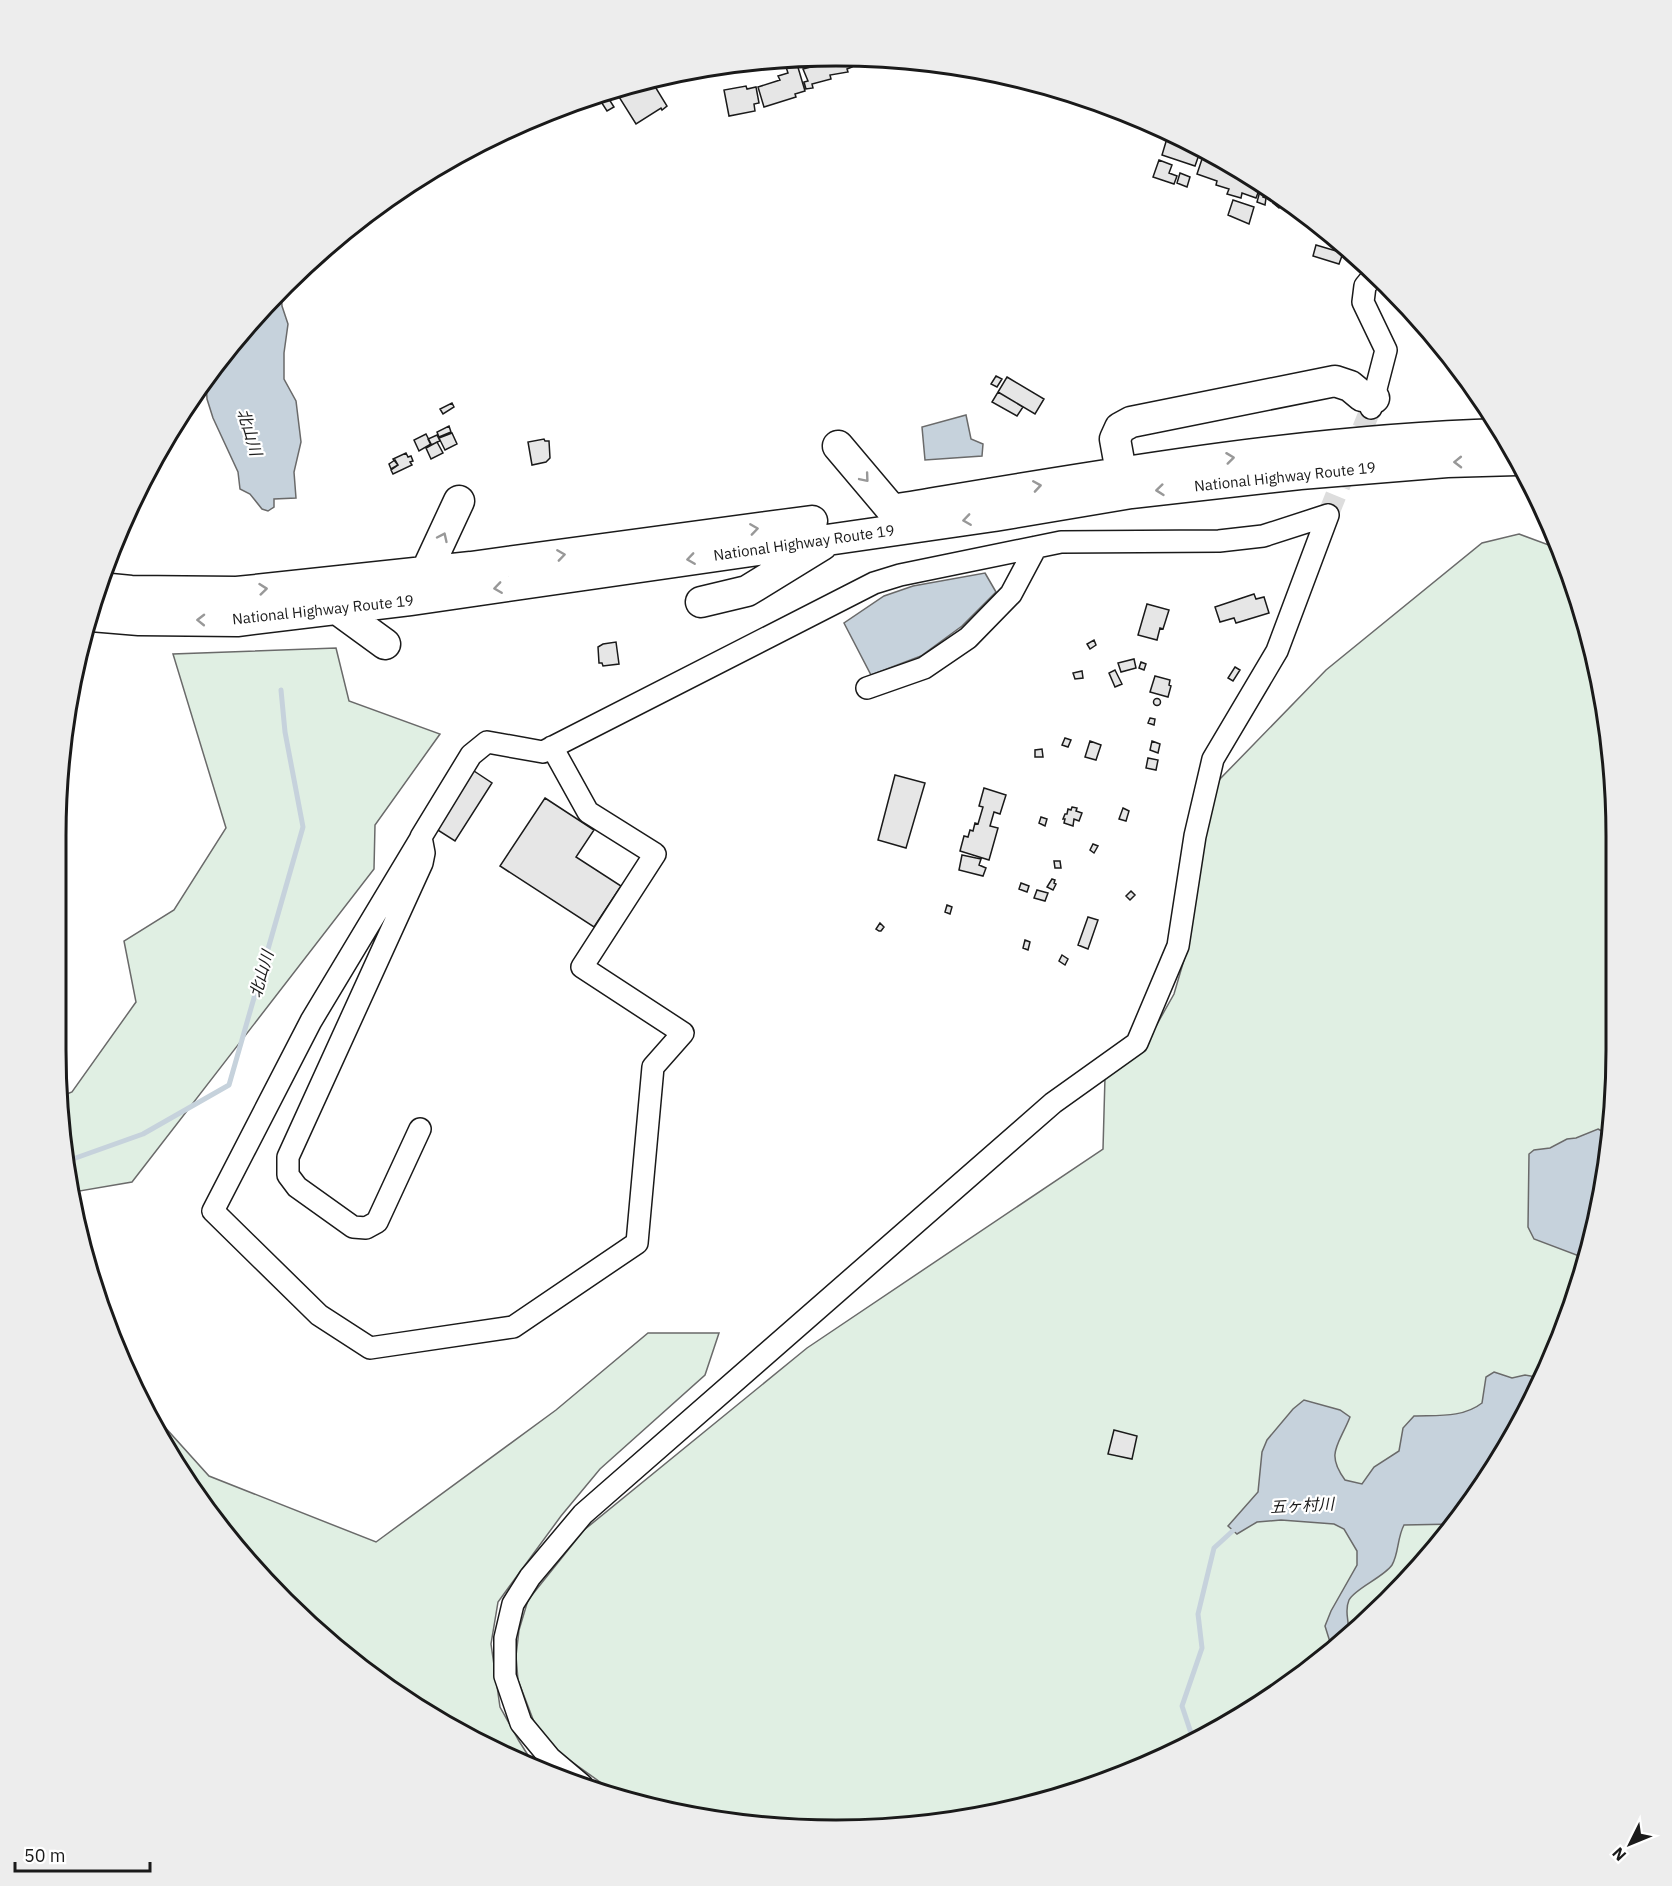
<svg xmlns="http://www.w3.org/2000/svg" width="1672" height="1886" viewBox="0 0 1672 1886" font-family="'IBM Plex Sans','Noto Sans JP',sans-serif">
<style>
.green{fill:#e0efe3;stroke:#6a6a6a;stroke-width:1.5}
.water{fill:#c6d2dc;stroke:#6a6a6a;stroke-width:1.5}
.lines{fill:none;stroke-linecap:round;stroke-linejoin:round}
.stream{stroke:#c6d2dc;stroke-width:5}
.building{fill:#e6e6e6;stroke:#1a1a1a;stroke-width:1.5}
.minor-tunnel{stroke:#ddd;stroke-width:21;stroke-dasharray:21 10;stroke-linecap:butt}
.minor-casing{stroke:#1a1a1a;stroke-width:24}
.highway-casing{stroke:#1a1a1a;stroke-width:33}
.minor{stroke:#fff;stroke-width:21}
.highway{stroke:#fff;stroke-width:30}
.oneway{stroke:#989898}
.labels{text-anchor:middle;stroke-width:4.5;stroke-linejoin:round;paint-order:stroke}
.street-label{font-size:15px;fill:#1a1a1a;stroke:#fff}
.water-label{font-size:16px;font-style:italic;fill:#1a1a1a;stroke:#fff}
.rim{fill:none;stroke:#1a1a1a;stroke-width:3}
</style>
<rect width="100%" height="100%" fill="#fff"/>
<path class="green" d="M1519,534L1557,548L1590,634L1615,785V1101L1590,1252L1536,1395L1455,1525L1350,1637L1181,1750L1038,1804L887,1829L684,1816L612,1794L600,1782L554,1749L534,1722L518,1680L516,1656L519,1630L528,1600L584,1530L807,1348L1103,1149L1105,1077L1135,1051L1156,1026L1174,994L1186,953L1206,830L1219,780L1326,670L1482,543Z
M336,648L349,701L440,734L375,825L374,869L132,1182L79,1191L86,1263L82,1252L62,1096L72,1092L136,1002L124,941L174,910L226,828L173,654Z
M648,1333H719L705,1375L600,1469L561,1516L498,1602L491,1644L500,1707L519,1741L538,1771L361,1669L249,1564L135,1394L209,1476L376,1542L556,1410Z"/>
<path class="water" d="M281,291L282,306L288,324L284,353V379L296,401L301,442L294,472L296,498L274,499V507L268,511L262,509L250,494L240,489L238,472L213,418L207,399L206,381L249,321Z
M966,415L971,439L983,444L982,456L925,460L922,427Z
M985,573L996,592L962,626L921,656L871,675L844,623L884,596L913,586Z
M1598,1129L1609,1135L1587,1259L1534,1239L1528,1227L1529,1154L1534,1150L1550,1148L1567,1139L1576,1138Z
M1494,1372L1512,1378L1525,1375L1542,1378L1536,1395L1456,1524L1404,1525C1397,1538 1399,1553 1392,1565C1384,1577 1354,1589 1349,1600C1341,1618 1359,1630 1337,1646L1330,1642L1325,1626L1331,1611L1357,1565V1551L1344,1529L1334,1524L1281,1520L1257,1522L1237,1534L1228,1526L1258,1492L1262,1452L1267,1440L1293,1409L1304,1400L1340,1410L1350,1417C1339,1445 1325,1453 1345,1480L1362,1484L1374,1467L1399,1451L1403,1428L1414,1416C1437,1415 1463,1418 1482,1403L1486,1377Z"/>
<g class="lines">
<path class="stream" d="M70,1160L143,1134L229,1085L303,827L285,732L281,690
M1194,1742L1182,1706L1202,1648L1198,1614L1214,1548L1237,1527"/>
</g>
<path class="building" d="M781,58H799V59L783,64Z
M825,58L850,59L852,67L847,69L848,72L830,75L831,79L812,84L813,88L806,89L804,82L808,81L803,69L826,63Z
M797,64L805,91L795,94L796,97L764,107L758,87L780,80L778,76L788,73L786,67Z
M653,79L651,80L667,106L662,110L661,108L636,124L614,89L634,82Z
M746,86L747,89L756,87L759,103L754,104L755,111L729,116L724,90Z
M601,94L603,98L607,96L614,107L607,111L600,100L590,106L586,100Z
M1168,135L1201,149L1195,166L1162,155Z
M1205,150L1226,160L1261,185L1256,198L1242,193L1241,198L1227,194L1229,189L1216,185L1217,181L1197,174Z
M1159,160L1172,165L1169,173L1177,176L1174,184L1153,177Z
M1180,173L1190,177L1187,187L1177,183Z
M1260,191L1265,192L1263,197L1266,198L1265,205L1257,202Z
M1276,196L1284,202L1279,208L1273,203Z
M1233,200L1254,207L1249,224L1228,215Z
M1316,245L1343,253L1339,264L1313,256Z
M996,376L1002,379L997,387L991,384Z
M1007,377L1044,399L1035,414L998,392Z
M998,392L1023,407L1017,416L992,402Z
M452,403L454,407L443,414L440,409Z
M449,426L451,432L439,437L437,432Z
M452,433L457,444L445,450L439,438Z
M426,434L431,444L419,451L414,440Z
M437,435L440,441L431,445L428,439Z
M544,439L545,441H549L550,458L546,462L532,465L528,442Z
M437,442L443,453L431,459L426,448Z
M406,453L408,457L411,456L413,461L410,462L412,465L393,474L391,470L398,465L393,459Z
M395,460L398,465L391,469L389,464Z
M1254,594L1256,599L1264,597L1269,613L1236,623L1234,618L1220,622L1215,607Z
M1147,604L1169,610L1163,629L1160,628L1157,640L1138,635Z
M1094,640L1096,645L1090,649L1087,644Z
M616,642L619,664L603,666L602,663H599L598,647L603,644Z
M1134,659L1136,668L1121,672L1118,663Z
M1141,662L1146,664L1144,670L1139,668Z
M1235,667L1240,670L1233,681L1228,678Z
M1115,670L1122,684L1115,687L1109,673Z
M1082,671L1083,678L1075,679L1073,673Z
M1155,676L1170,680L1169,685L1171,686L1168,697L1150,692Z
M1153.5 702a3.5 3.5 0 1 1 7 0a3.5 3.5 0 1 1-7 0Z
M1150,718L1155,719L1154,725L1148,723Z
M1065,738L1071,740L1068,747L1062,745Z
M1090,741L1101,745L1096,760L1085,757Z
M1152,741L1160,744L1158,753L1150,750Z
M1042,749L1043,757H1035V750Z
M1148,758L1158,760L1156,770L1146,768Z
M471,769L492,783L455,841L433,827Z
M895,775L925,783L906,848L878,840Z
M984,788L1006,795L1000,814L994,812L990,826L998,828L989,860L960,851L964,836L968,837L970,830L973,831L975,823L978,824L983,807L979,806Z
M545,798L594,830L576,857L621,886L594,927L500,866Z
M1072,807L1077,808L1076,811L1082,813L1079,821L1074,819L1073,826L1064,823L1065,819H1063L1065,814H1067L1068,809L1071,810Z
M1123,808L1129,811L1126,821L1119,819Z
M1041,817L1047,819L1045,826L1039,823Z
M1093,844L1098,846L1094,853L1090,850Z
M962,855L981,859L979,865L986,868L983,876L959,870Z
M1054,861H1060L1061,868H1055Z
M1052,879L1055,880L1054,883L1056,884L1053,890L1047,887Z
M1021,883L1029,886L1027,892L1019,889Z
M1037,890L1048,893L1045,901L1034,898Z
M1131,891L1135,895L1130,900L1126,896Z
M947,905L952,907L950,914L945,912Z
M1088,917L1098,920L1088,949L1078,945Z
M880,923L884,927L881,931H879L876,929Z
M1025,940L1030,942L1028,950L1023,948Z
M1062,955L1068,959L1065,965L1059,961Z
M1114,1430L1137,1436L1132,1459L1108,1454Z"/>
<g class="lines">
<path class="minor-tunnel" d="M1328,515L1371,408"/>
<defs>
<path id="minor" d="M1371,408L1386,350L1363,302L1365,286L1374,275
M867,688L924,668L968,638L1011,594L1036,547
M421,838L311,1021L213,1211L319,1315L370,1348L513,1327L637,1243L653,1067L683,1033L582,967L655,854L588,812L552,747
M420,1129L377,1222L366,1228L353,1227L297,1187L288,1175V1157L422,863L424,853L421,837L471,755L487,742L543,752L874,583L900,575L1061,542L1219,541L1263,536L1328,515
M582,1785L550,1758L521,1723L505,1676V1638L513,1604L530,1577L583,1514L1053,1103L1137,1043L1178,946L1195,836L1213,759L1277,651L1328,515"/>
<path id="highway" d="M838,446L892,510
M1121,472L1115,439L1120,428L1131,422L1335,381L1350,386L1362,396L1374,398
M898,509C1097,476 1298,440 1501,434
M426,572L459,501
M100,588L131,591L237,592L471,567L812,521
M701,602L747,591L822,545
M337,609L385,644
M91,616L139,620L237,621L410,600L994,516L1131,493L1300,474L1447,462L1517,460"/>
</defs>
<use href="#minor" class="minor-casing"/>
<use href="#highway" class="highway-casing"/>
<use href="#minor" class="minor"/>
<use href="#highway" class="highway"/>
</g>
<defs><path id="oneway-chevron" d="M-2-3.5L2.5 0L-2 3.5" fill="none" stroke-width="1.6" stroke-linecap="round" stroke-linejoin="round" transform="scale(1.5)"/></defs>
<g class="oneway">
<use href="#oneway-chevron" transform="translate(1230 458) rotate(-7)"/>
<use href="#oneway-chevron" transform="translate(1458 462) rotate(179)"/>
<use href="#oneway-chevron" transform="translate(865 478) rotate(50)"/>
<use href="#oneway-chevron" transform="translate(1037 486) rotate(-9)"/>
<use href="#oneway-chevron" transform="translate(1160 490) rotate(174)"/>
<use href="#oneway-chevron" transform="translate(967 520) rotate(172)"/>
<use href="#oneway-chevron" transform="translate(754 529) rotate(-8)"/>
<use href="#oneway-chevron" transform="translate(443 537) rotate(-65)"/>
<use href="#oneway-chevron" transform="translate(561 555) rotate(-8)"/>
<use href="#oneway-chevron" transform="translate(691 559) rotate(172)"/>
<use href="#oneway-chevron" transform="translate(498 588) rotate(172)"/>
<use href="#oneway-chevron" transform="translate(263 589) rotate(-6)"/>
<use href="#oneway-chevron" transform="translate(201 620) rotate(-179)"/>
</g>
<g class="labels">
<g class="street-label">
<text transform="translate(1285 477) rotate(-6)" y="5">National Highway Route 19</text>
<text transform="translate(804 543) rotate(-8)" y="5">National Highway Route 19</text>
<text transform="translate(323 610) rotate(-6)" y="5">National Highway Route 19</text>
</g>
<g class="water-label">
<text transform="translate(250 432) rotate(73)" y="6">北山川</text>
<text transform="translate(261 974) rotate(-74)" y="6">北山川</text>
<text transform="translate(1302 1505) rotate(-3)" y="6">五ヶ村川</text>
</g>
</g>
<path d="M0 0H1672V1886H0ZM836 66H836A770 770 0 0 1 1606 836V1050A770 770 0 0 1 836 1820H836A770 770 0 0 1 66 1050V836A770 770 0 0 1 836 66Z" fill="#ededed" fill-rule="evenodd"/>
<path class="rim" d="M836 66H836A770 770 0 0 1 1606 836V1050A770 770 0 0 1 836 1820H836A770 770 0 0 1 66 1050V836A770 770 0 0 1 836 66Z"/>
<g transform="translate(1630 1844) rotate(227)" stroke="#ffffff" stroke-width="4.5" paint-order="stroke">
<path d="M0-4.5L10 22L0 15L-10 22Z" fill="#1a1a1a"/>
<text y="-9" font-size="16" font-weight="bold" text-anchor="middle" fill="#1a1a1a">N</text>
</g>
<path d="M15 1862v9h135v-9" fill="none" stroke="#1a1a1a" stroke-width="3"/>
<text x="24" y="1862" font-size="18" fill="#1a1a1a" stroke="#ffffff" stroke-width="4.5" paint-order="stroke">50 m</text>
</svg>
